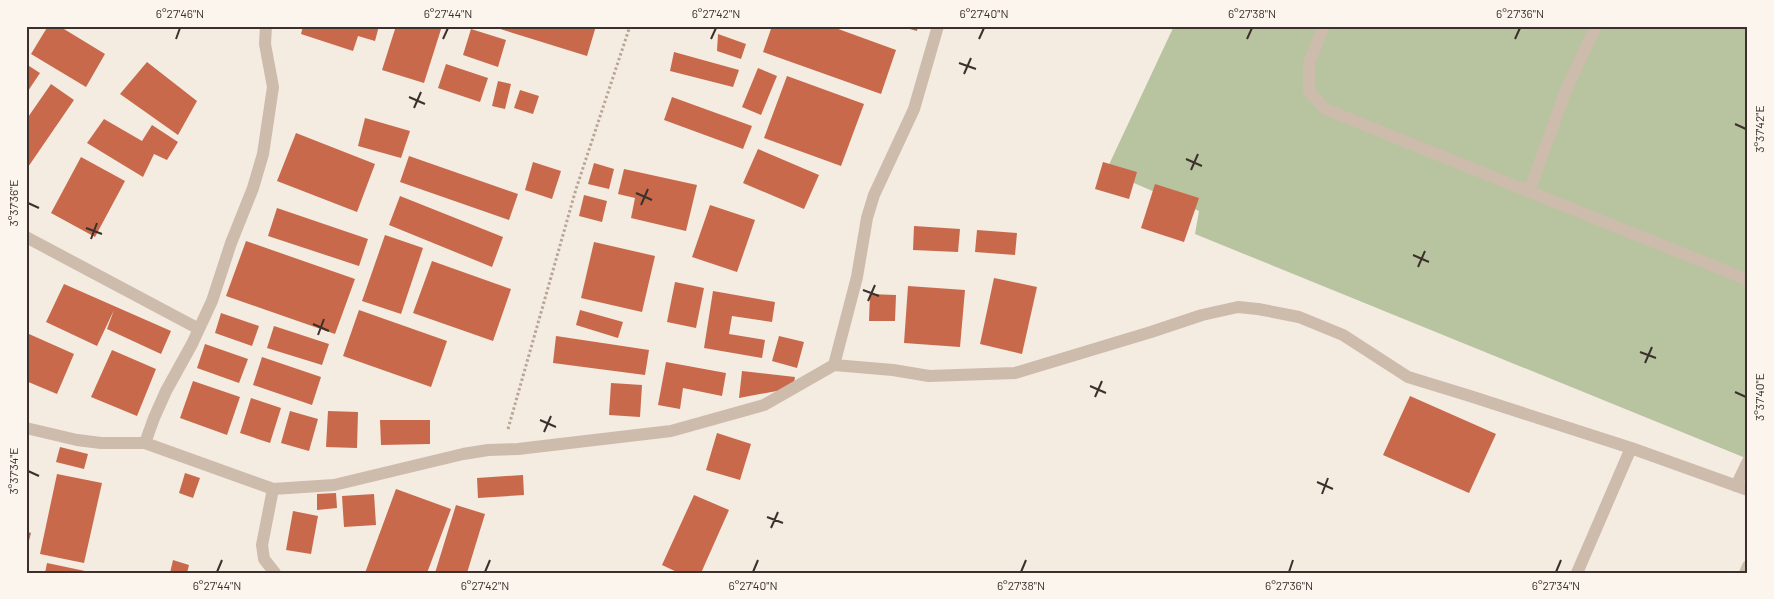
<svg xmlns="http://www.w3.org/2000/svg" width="1774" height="599" viewBox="0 0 1774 599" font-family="Barlow,sans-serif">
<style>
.green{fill:#b8c4a0}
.building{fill:#c8694b}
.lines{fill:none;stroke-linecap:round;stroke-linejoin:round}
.path{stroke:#b9a596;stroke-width:3;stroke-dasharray:2.5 2.5;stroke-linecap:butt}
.lane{stroke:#cdbbac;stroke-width:12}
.street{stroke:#cdbbac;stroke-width:12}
.ticks{fill:none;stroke:#3b302b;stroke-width:2}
.neatline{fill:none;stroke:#3b302b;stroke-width:2}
.ticks-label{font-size:12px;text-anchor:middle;fill:#3b302b}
</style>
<rect width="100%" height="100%" fill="#f4ebe1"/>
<path class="green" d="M1174,26H1748V459L1195,234L1199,211L1106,171Z"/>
<path class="building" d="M48,26H59L105,54L86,87L31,54Z
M303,26H379L375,41L358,36L353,51L301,34Z
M396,26H442L424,83L382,70Z
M497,26H596L587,56L497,28Z
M772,26H830L896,50L881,94L763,52Z
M899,26H918L917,31Z
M471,29L506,40L498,67L463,55Z
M718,34L746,44L741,59L717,51Z
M674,52L739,70L733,87L670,71Z
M147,62L197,101L178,135L120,94Z
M26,64L40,73L26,94Z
M446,64L488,78L480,102L438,88Z
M758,68L777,76L761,115L742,107Z
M787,76L864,104L841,166L764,138Z
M498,81L511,84L505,109L492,106Z
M51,84L74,100L26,170V120Z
M520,90L539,96L533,114L514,108Z
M672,97L752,126L743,149L664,120Z
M365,118L410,131L401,158L358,146Z
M104,119L142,141L152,125L178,142L167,160L154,154L143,177L87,143Z
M296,133L375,164L357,212L277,181Z
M758,149L819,175L804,209L743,183Z
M409,156L518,194L509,220L400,182Z
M81,157L125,181L95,237L51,213Z
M533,162L561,171L552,199L525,190Z
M1103,162L1137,172L1129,199L1095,189Z
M594,163L614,169L609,189L588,184Z
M624,169L697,185L686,231L631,218L635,198L618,194Z
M1155,184L1199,198L1184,242L1141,228Z
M584,195L607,201L602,222L579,216Z
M400,196L503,237L492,267L389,225Z
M710,205L755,220L737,272L692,257Z
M277,208L368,239L359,266L268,236Z
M914,226L960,229L958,252L913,250Z
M977,230L1017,233L1015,255L975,252Z
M385,235L423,248L401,314L362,301Z
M246,241L355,279L335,334L226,296Z
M594,242L655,256L642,312L581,298Z
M432,261L511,289L493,341L413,313Z
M994,278L1037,287L1022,354L980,344Z
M675,282L704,288L696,328L667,322Z
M64,284L171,331L161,354L107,329L114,310L97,346L46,322Z
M908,286L965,290L960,347L904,343Z
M713,291L775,302L772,322L732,316L729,334L765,340L762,358L704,348Z
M870,294L896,295L895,321H869Z
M359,310L447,341L431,387L343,356Z
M580,310L623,322L618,338L576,325Z
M221,313L259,326L252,346L215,333Z
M274,326L329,344L322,365L267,348Z
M29,334L74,354L57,394L26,381V339Z
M556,336L649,350L645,375L553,363Z
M779,336L804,342L797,368L772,361Z
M205,344L248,359L239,383L197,368Z
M112,350L156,369L137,416L91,397Z
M262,357L321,377L312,405L253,385Z
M666,362L726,373L722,396L683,388L680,409L658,405Z
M742,371L795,377L793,388L739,398Z
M193,381L240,397L227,435L180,418Z
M611,383L642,385L640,417L609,415Z
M1410,396L1496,434L1469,493L1383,455Z
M251,398L281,408L270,443L240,433Z
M290,411L318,419L309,451L281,443Z
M328,411L358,412L357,448L326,447Z
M380,420H430V444L381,445Z
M717,433L751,444L740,480L706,470Z
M60,447L88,454L84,469L56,462Z
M185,473L200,478L193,498L179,493Z
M57,474L102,483L84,563L40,554Z
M523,475L524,495L478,498L477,478Z
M396,489L451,509L427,573H365Z
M336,493L337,508L317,510V494Z
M374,494L376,525L344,527L342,496Z
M694,495L729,510L701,573H679L662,565Z
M456,505L485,514L467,573H435Z
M293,511L318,516L311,554L286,550Z
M26,531L31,533L27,548H26Z
M173,560L189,565L187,573H170Z
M47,563L85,571V573H45Z"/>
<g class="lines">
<path class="path" d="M508,429L576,189L630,26"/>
<path class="lane" d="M1324,26L1309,63V91L1325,109L1748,280
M1529,192L1566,90L1596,26
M1736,486L1748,461"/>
<path class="street" d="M26,237L199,329
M834,365L857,277L867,218L874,195L914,109L938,26
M26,428L77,440L101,443H145L273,489L334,485L463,454L488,450L518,449L671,431L764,405L834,365L893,370L929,376L1015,373L1151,332L1202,315L1238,307L1258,309L1299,317L1343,335L1408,377L1470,396L1631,448L1748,490
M145,443L154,418L166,391L192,344L212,301L231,243L253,188L263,154L273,87L265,44L266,26
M273,489L262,545L264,559L275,573
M1577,573L1631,448
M1745,573L1748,566"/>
</g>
<path class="ticks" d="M176,39L180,28M443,39L448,28M711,39L716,28M979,39L984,28M1247,39L1252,28M1515,39L1520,28M959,63L976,69M964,74L971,58M409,97L425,104M414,108L421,92M1735,124L1746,129M1186,159L1202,166M1191,170L1198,154M636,193L652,200M28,203L39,208M641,205L648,189M86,228L102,234M91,239L97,223M1413,255L1429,262M1418,267L1425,251M863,290L879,296M868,301L875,285M313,324L329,331M318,335L324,319M1640,352L1656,358M1645,363L1652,347M1090,386L1106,393M1735,392L1746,397M1095,397L1102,381M540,420L556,427M544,432L551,416M28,471L39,476M1317,482L1333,489M1322,494L1328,478M767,517L783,523M771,528L778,512M217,572L222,560M485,572L490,560M753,572L758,560M1021,572L1026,560M1289,572L1293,560M1556,572L1561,560"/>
<rect width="1774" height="599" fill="none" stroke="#fbf5ee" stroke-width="55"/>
<rect x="28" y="28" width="1718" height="544" class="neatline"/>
<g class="ticks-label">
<text x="180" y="18">6°27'46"N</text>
<text x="448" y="18">6°27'44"N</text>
<text x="716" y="18">6°27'42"N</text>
<text x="984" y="18">6°27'40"N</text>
<text x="1252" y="18">6°27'38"N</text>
<text x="1520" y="18">6°27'36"N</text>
<text transform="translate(1760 129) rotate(-90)" y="4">3°37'42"E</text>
<text transform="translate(14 203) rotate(-90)" y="4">3°37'36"E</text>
<text transform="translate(1760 397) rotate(-90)" y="4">3°37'40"E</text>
<text transform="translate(14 471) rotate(-90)" y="4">3°37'34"E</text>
<text x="217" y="590">6°27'44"N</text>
<text x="485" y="590">6°27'42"N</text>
<text x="753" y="590">6°27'40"N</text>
<text x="1021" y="590">6°27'38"N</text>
<text x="1289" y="590">6°27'36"N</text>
<text x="1556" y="590">6°27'34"N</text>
</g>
</svg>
